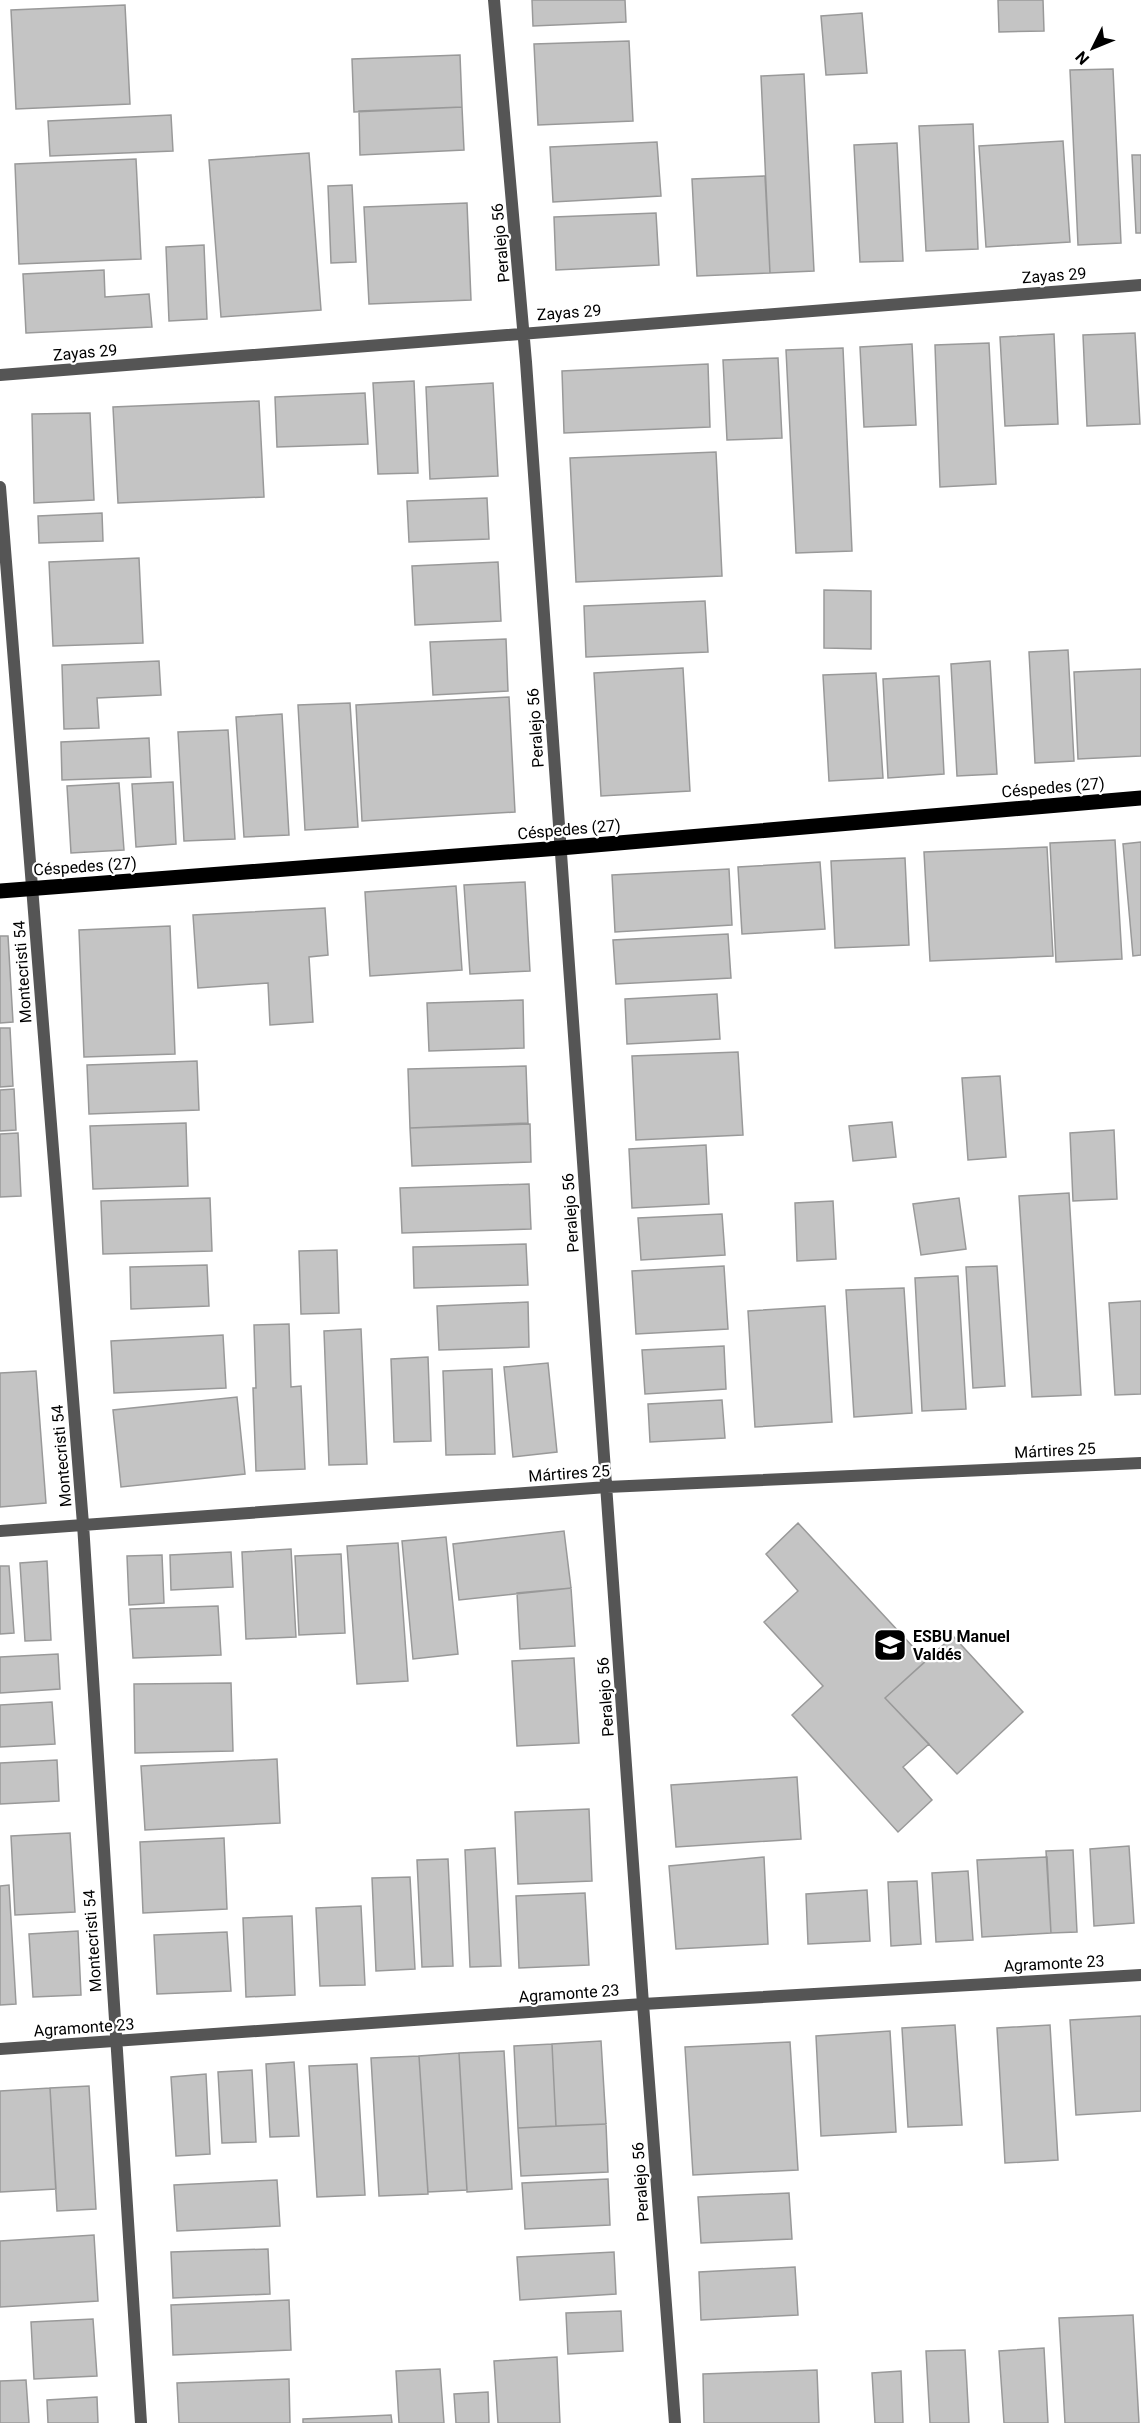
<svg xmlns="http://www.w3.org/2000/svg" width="1141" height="2423" viewBox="0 0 1141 2423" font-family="Roboto,sans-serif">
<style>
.building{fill:#c4c4c4;stroke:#999;stroke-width:1.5}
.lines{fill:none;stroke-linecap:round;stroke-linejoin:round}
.street{stroke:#555;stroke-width:12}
.primary{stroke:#000;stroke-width:15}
.labels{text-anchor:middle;stroke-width:4.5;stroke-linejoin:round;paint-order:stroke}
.street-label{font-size:16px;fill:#000;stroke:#fff}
.poi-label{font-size:16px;font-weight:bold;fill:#000;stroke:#fff;text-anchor:start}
</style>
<rect width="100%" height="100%" fill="#fff"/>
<path class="building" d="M532,0H625L626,22L533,26Z
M998,0H1043L1044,31L999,32Z
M125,5L130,104L16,109L11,10Z
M862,13L867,73L826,75L821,16Z
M629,41L633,121L538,125L534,44Z
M460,55L462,107L354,112L352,59Z
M1113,69L1121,243L1078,245L1070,70Z
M804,74L814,271L770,273L761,76Z
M462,107L464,150L360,155L359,111Z
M171,115L173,151L50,156L48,121Z
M973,124L978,249L926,251L919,126Z
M1063,141L1070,242L986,247L979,146Z
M657,142L661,196L553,202L550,147Z
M897,143L903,261L860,262L854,145Z
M309,153L321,310L221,317L209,160Z
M1132,155H1141V233H1136Z
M136,159L141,259L19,264L15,164Z
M765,176L770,273L697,276L692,179Z
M352,185L356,262L331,263L328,186Z
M467,203L471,300L369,304L364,207Z
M656,213L659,265L556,270L554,217Z
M204,245L207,319L169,321L166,247Z
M104,270L105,297L149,294L152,327L26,333L23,274Z
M1135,333L1140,424L1087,426L1083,335Z
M1054,334L1058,424L1005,426L1000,337Z
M989,343L996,484L940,487L935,345Z
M912,344L916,425L864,427L860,347Z
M843,348L852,551L796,553L786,350Z
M778,358L782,438L727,440L723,360Z
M708,364L710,427L564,433L562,371Z
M414,381L418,473L378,474L373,383Z
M493,383L498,476L430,479L426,387Z
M365,393L368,444L277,447L275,397Z
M259,401L264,497L118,503L113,407Z
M90,413L94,500L34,503L32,414Z
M716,452L722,576L576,582L570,458Z
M487,498L489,539L409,542L407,501Z
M102,513L103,541L39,543L38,516Z
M139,558L143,643L53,646L49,562Z
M498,562L501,621L415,625L412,566Z
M824,590L871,591V649L824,648Z
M705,601L708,652L586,657L584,606Z
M506,639L508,691L433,695L430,642Z
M1068,650L1074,761L1035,763L1029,652Z
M159,661L161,695L97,698L99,728L64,729L62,665Z
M990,661L997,774L957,776L951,664Z
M683,668L690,791L601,796L594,673Z
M1141,669V756L1078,759L1074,672Z
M876,673L883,778L829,781L823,675Z
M939,676L944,774L888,778L883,679Z
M509,697L515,812L362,821L356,705Z
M350,703L358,827L305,830L298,705Z
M282,714L289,835L244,837L236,717Z
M228,730L235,839L184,841L178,732Z
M149,738L151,777L62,780L61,742Z
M173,782L176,844L136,847L132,784Z
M119,783L124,850L71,853L67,786Z
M1115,840L1122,959L1056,962L1050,843Z
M1141,842V955L1133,956L1123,844Z
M1047,847L1053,956L930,961L924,852Z
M905,858L909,945L835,948L831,861Z
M820,862L825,929L742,934L738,867Z
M729,869L732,925L615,932L612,875Z
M525,882L530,971L470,974L464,885Z
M456,886L462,970L370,976L365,892Z
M325,908L328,955L309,957L313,1022L270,1025L268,983L198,988L193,915Z
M170,926L175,1054L84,1057L79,930Z
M728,934L731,978L616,984L613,940Z
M0,936H8L13,1022L0,1023Z
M717,994L720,1039L627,1044L625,999Z
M523,1000L524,1048L429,1051L427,1003Z
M0,1028H10L13,1086L0,1087Z
M738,1052L743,1135L636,1140L632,1056Z
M197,1061L199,1110L89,1114L87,1065Z
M526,1066L528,1123L410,1128L408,1069Z
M1000,1076L1006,1157L968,1160L962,1078Z
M14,1089L16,1130L0,1131V1090Z
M892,1122L896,1157L853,1161L849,1126Z
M186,1123L188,1186L93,1189L90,1126Z
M530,1124L531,1162L412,1166L410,1128Z
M1114,1130L1117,1199L1073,1201L1070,1133Z
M18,1133L21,1196L0,1197V1134Z
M706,1145L709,1204L632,1208L629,1149Z
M529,1184L531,1229L402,1233L400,1188Z
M1069,1193L1081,1395L1032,1397L1019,1196Z
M210,1198L212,1251L103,1254L101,1201Z
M959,1198L966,1249L921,1255L913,1204Z
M833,1201L836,1259L797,1261L795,1203Z
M722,1214L725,1255L641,1260L638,1218Z
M526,1244L528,1285L414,1288L413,1247Z
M337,1250L339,1313L301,1314L299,1251Z
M207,1265L209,1306L131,1309L130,1267Z
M724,1266L728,1329L636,1334L632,1271Z
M997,1266L1005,1386L973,1388L966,1267Z
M958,1276L966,1409L922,1411L915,1278Z
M904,1288L912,1413L854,1417L846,1290Z
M1141,1301V1394L1115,1395L1109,1303Z
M528,1302L529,1347L439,1350L437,1306Z
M825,1306L832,1422L755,1427L748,1311Z
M289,1324L291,1387L301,1386L305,1469L256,1471L253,1388H256L254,1325Z
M361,1329L367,1464L329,1465L324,1331Z
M223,1335L226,1388L114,1393L111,1341Z
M724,1346L726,1389L645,1394L642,1350Z
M428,1357L431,1441L394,1442L391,1359Z
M548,1363L557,1452L513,1457L504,1367Z
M492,1369L495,1454L446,1455L443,1371Z
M36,1371L46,1503L0,1507V1373Z
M237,1397L245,1474L121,1487L113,1410Z
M722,1400L725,1438L650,1442L648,1404Z
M798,1523L926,1661L885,1698L929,1744L903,1767L932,1800L898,1832L792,1715L823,1686L764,1622L798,1591L766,1554Z
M564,1531L571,1588L459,1600L453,1544Z
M446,1537L458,1654L413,1659L402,1541Z
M398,1543L408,1681L357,1684L347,1546Z
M291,1549L296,1637L246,1639L242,1552Z
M231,1552L233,1587L171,1590L170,1555Z
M341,1554L345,1633L299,1635L295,1556Z
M162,1555L164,1603L129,1605L127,1556Z
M47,1561L51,1640L25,1641L20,1563Z
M0,1566H9L14,1633L0,1634Z
M571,1588L575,1646L520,1649L517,1593Z
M218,1606L221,1655L133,1658L130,1609Z
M953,1636L1023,1712L957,1774L885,1698Z
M58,1654L60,1689L0,1693V1657Z
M574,1658L579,1743L517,1746L512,1661Z
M231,1683L233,1751L135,1753L134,1684Z
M52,1702L55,1744L0,1747V1705Z
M277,1759L280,1823L145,1830L141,1766Z
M57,1760L59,1801L0,1804V1763Z
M797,1777L801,1839L676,1847L671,1785Z
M589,1809L592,1881L518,1884L515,1812Z
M70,1833L75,1912L15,1915L11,1836Z
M224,1838L227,1909L143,1913L140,1842Z
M1129,1846L1134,1923L1094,1926L1090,1849Z
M495,1848L501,1966L470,1967L465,1850Z
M1073,1850L1077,1932L1051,1933L1046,1851Z
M764,1857L768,1944L676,1949L669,1866Z
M1047,1857L1051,1933L982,1937L977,1860Z
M448,1859L453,1966L422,1967L417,1860Z
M968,1871L973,1940L936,1942L932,1873Z
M410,1877L415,1969L376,1971L372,1878Z
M917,1881L921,1944L891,1946L888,1882Z
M9,1885L16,2004L0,2005V1886Z
M867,1890L870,1941L808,1944L806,1894Z
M585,1893L589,1965L519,1968L516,1896Z
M361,1906L365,1985L320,1986L316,1908Z
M292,1916L295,1995L246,1997L243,1918Z
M78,1931L81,1995L33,1997L29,1934Z
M227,1932L231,1991L157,1994L154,1935Z
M1141,2016V2111L1076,2115L1070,2020Z
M955,2025L962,2125L908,2127L902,2028Z
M1050,2025L1058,2160L1005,2163L997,2028Z
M890,2031L896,2132L821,2136L816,2036Z
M601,2041L606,2124L556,2126L552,2044Z
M790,2042L798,2170L693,2175L685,2047Z
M552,2044L556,2126L518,2128L514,2046Z
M504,2051L512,2189L467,2192L459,2053Z
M459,2053L467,2190L428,2192L419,2056Z
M419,2056L428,2194L379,2196L371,2058Z
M294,2062L299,2136L270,2137L266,2064Z
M357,2064L365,2195L317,2197L309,2066Z
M252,2070L256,2142L222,2143L218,2072Z
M206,2074L210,2154L176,2156L171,2077Z
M89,2086L96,2209L57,2211L50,2088Z
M50,2088L56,2189L0,2192V2091Z
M606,2124L608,2172L521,2176L518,2128Z
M608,2179L610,2225L525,2229L522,2183Z
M277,2180L280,2226L177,2231L174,2185Z
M789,2193L792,2239L701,2243L698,2197Z
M94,2235L98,2301L0,2307V2241Z
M268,2249L270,2294L173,2298L171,2252Z
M614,2252L616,2294L520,2300L517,2257Z
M795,2267L798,2315L701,2320L699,2272Z
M289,2300L291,2350L173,2355L171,2305Z
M621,2311L623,2351L568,2354L566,2313Z
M1133,2315L1139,2423H1065L1059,2318Z
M93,2319L97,2376L34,2379L31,2322Z
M1044,2348L1048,2423H1004L999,2351Z
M965,2350L969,2423H930L926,2351Z
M557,2357L560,2423H498L494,2361Z
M440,2369L444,2423H399L396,2371Z
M817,2370L819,2423H704L703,2374Z
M901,2371L903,2423H875L872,2373Z
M289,2379L290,2423H179L177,2383Z
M26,2380L29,2423H0V2381Z
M488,2392L489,2423H456L454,2394Z
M97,2397L98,2423H48L47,2400Z
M391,2415L392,2423H303V2419Z"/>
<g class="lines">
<path class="street" d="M494,0L526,362L643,2004L675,2423
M0,375L1141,285
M0,487L83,1524L141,2423
M0,1531L607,1487L1141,1463
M0,2049L643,2004L1141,1975"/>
<path class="primary" d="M0,891L560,848L1141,798"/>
</g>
<defs>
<symbol id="school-square" viewBox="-11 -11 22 22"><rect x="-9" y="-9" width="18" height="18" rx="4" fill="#000" stroke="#fff"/><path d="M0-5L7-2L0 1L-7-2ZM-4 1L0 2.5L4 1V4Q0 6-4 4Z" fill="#fff"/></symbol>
</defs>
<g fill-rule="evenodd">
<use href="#school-square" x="871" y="1626" width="38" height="38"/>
</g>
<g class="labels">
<g class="street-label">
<text transform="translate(500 243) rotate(-95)" y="6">Peralejo 56</text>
<text transform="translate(1054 275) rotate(-4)" y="6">Zayas 29</text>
<text transform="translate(569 312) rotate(-4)" y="6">Zayas 29</text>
<text transform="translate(85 352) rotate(-5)" y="6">Zayas 29</text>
<text transform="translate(535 728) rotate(-94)" y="6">Peralejo 56</text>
<text transform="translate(1053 787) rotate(-5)" y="6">Céspedes (27)</text>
<text transform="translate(569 829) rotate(-5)" y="6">Céspedes (27)</text>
<text transform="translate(85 866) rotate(-4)" y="6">Céspedes (27)</text>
<text transform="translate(22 972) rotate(-94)" y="6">Montecristi 54</text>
<text transform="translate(570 1213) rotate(-94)" y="6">Peralejo 56</text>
<text transform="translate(1055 1450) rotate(-3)" y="6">Mártires 25</text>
<text transform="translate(61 1456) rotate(-95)" y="6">Montecristi 54</text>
<text transform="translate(569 1473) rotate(-4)" y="6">Mártires 25</text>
<text transform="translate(605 1697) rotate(-94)" y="6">Peralejo 56</text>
<text transform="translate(92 1941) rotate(-94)" y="6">Montecristi 54</text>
<text transform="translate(1054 1963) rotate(-3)" y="6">Agramonte 23</text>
<text transform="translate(569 1993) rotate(-4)" y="6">Agramonte 23</text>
<text transform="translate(84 2027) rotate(-4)" y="6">Agramonte 23</text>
<text transform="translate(640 2182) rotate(-94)" y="6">Peralejo 56</text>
</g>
<g class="poi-label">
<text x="913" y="1642">ESBU Manuel<tspan x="913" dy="18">Valdés</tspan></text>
</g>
</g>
<g transform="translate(1093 48) rotate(227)" stroke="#ffffff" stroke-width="4.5" paint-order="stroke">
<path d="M0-4.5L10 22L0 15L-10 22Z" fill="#000000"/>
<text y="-9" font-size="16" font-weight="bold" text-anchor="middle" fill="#000000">N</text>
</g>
</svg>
